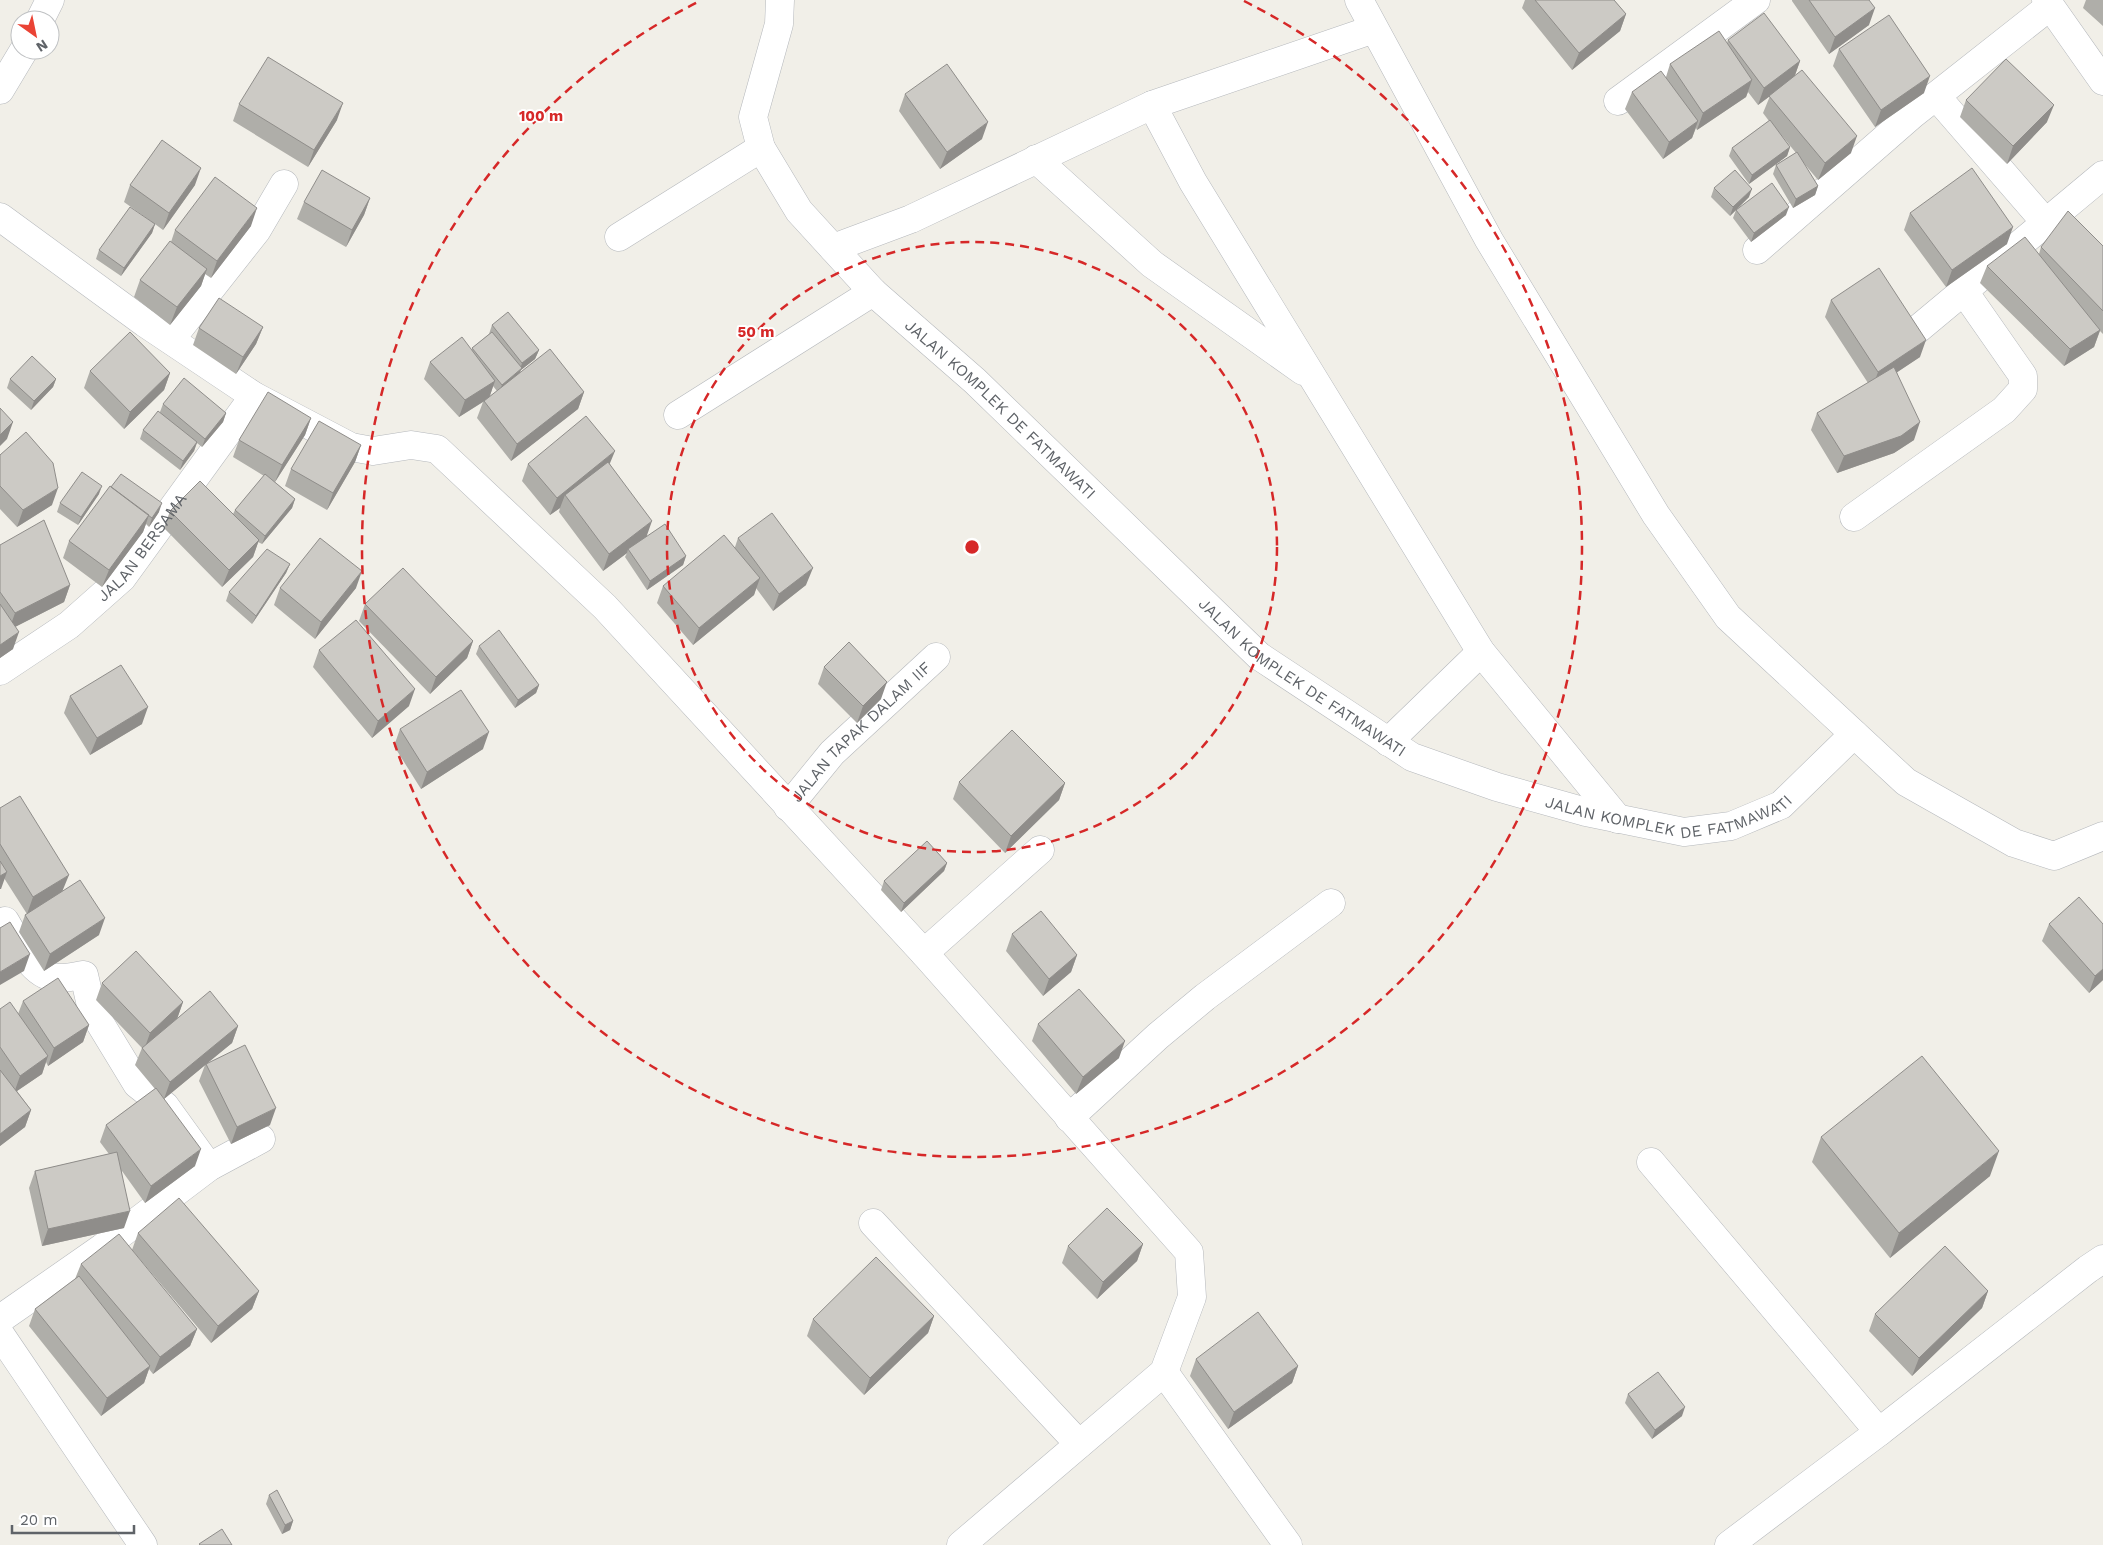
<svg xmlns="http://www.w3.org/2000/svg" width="2103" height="1545" viewBox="0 0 2103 1545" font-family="'Work Sans',sans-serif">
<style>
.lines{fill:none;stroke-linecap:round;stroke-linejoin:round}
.minor-casing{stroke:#b5b8bc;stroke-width:29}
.minor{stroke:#fff;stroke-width:28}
.wall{fill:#afaea9;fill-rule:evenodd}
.shaded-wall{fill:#8f8d8a}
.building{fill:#cccac5;stroke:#8f8d8a}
.ring{fill:none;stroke:#d62828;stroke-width:2.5;stroke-dasharray:9 6}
.labels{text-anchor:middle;stroke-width:4;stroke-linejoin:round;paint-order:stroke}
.street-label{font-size:16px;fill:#5f6368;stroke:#fff}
.centre{fill:#d62828;stroke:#fff;stroke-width:2.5}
.ring-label{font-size:15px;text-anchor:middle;font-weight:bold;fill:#d62828;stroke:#fff;stroke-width:4;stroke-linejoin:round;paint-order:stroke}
</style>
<rect width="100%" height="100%" fill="#f1efe8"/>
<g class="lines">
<defs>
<g id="minor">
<path id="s1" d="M780,0L779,24L753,117L761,148L799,211L873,292L975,381L1259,656L1412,757L1497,787L1586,812L1684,832L1731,826L1781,805L1854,734"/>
<path d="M1359,0L1489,240L1656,515L1728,617L1906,782L2014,843L2054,856L2103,836"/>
<path d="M2046,0L2103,81"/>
<path d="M40,20L50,0"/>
<path d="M0,90L24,50"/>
<path d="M1936,96L2046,223"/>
<path d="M1618,101L1756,0"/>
<path d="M1152,105L1193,182L1481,652L1618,819"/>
<path d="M1036,159L1152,264L1303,371"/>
<path d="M0,217L145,323L254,396L351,447L373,451L411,445L437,449L605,607L924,953L1189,1252L1192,1297L1164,1372L961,1545"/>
<path d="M619,237L761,148"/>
<path d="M833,248L911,219L1152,105L1374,29"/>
<path d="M1757,250L1913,114L2050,6"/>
<path d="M1912,334L2103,175"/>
<path d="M171,339L257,230L284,184"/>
<path d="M678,415L873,292"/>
<path d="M1854,517L2004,410L2023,389V376L1963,290"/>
<path id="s2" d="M0,671L69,625L122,578L254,396"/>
<path d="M1388,742L1481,652"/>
<path id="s3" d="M788,807L832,753L936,657"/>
<path d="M5,921C18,942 31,978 60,978C68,978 76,976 84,975L92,1010L137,1084L165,1106L209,1167"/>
<path d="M924,953L1040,850"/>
<path d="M1069,1118L1158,1036L1205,997L1331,903"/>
<path d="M1651,1162L1879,1432L1729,1545"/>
<path d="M873,1223L1079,1444"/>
<path d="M0,1319L102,1248L209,1167L261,1139"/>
<path d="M0,1334L143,1545"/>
<path d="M1164,1372L1288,1545"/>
<path d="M1879,1432L2088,1269L2103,1259"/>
</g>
</defs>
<use href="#minor" class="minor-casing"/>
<use href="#minor" class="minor"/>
</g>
<path class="wall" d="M1525,0H1614L1626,14L1620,31L1572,70L1522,8Z
M1792,0H1869V25L1829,54L1792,1Z
M2086,0H2103V26L2083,8Z
M1728,40L1800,61L1795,75L1851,153L1818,180L1802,161L1818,186L1815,195L1793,208L1773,174L1776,165L1796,153L1779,132L1790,147L1787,156L1749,184L1729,156L1732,148L1769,121L1763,113L1770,96L1758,105L1748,92L1746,97L1697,130L1696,128L1692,138L1663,159L1625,109L1632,92L1666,77L1670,64L1727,43Z
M1839,49L1924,93L1875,127L1833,66Z
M905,94L982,139L940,169L899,111Z
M1966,100L2047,122L2007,164L1960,117Z
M239,104L337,120L308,167L233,121Z
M130,185H195L163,230L155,224L152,233L121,276L96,259L99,250L152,222L124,202Z
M1714,188L1749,197L1738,208L1786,215L1751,242L1733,218L1736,210L1730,216L1711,197Z
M370,198L364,215L346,247L297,219L304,202Z
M1910,213L2007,244L1946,287L1904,230Z
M251,226L211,278L205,274L201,286L170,325L134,297L140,280L171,242L175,230Z
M2103,246V334L2100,331L2094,347L2064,366L1980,283L1987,266L2039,254L2041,247Z
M1831,300L1920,357L1897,372L1914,440L1894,453L1837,473L1811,430L1817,413L1868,383L1825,317Z
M492,325L539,350L535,359L521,370L520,372L584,392L578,409L511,461L477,418L483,402L459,417L424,379L430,362L472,350V348L489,334ZM493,386L497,391L490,396Z
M263,327L256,344L236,374L193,345L199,328Z
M90,371L170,373L164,390L124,429L84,388Z
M10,379H56L53,387L31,410L7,388Z
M163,404L226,413L223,422L202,447L197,443L194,451L180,470L140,439L143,430L160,412Z
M311,418L305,435L275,482L295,499L292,508L262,544L258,542L253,557L222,587L164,528L170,511L233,514L235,510L264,476L233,457L239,440Z
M361,445L355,462L327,510L285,486L291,469Z
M0,455L52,505L17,527L0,509Z
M528,464H610L647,536L686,556L683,565L647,590L625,557L627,553L603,571L559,512L560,508L550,515L522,481Z
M99,494L78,525L57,512L60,503Z
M159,512L149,527L146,524L143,532L102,587L63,558L69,541Z
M738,538L806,585L773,611L756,588L754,595L693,645L657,603L663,586L735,547Z
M0,545L70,585L64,602L15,627L13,649L0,658Z
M290,564L286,573L252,624L226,601L229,592Z
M280,588H356L315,639L274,605Z
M365,604L473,641L467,658L430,694L359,621Z
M479,646L539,685L536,693L515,708L476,654Z
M319,650L409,706L372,738L313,667Z
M824,667L881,699L857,723L818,684Z
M70,696L142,724L90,755L64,713Z
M400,729L483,749L421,789L394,746Z
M959,782L1065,783L1059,800L1005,853L953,799Z
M0,808L63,891L99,935L44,971L19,932L25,915L27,914L4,878L0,889Z
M947,863L944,871L901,912L881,890L884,881Z
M2049,924H2103V980L2089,993L2042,941Z
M1012,934L1077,955L1071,972L1043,996L1006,951Z
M102,983L183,1002L177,1019L238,1026L232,1043L208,1062L270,1125L231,1144L199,1081L205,1065L164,1099L195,1166L145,1203L122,1171L124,1228L42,1246L29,1188L35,1171L109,1154L100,1142L106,1125L155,1089L135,1065L142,1048L96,1000Z
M23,1001L89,1025L83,1042L48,1066L46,1062L42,1074L17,1091L31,1110L25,1127L0,1146V1009L18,1014Z
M1038,1024L1119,1058L1076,1094L1032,1041Z
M1821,1137L1990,1176L1890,1258L1812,1162Z
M138,1233L259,1291L252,1309L211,1343L132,1250Z
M1143,1244L1137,1261L1097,1299L1062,1263L1068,1246Z
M81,1264L197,1329L190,1346L153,1374L149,1369L144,1383L101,1416L29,1326L35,1309L75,1279Z
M1988,1291L1982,1308L1912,1376L1869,1331L1875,1314Z
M934,1316L928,1333L864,1395L807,1336L813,1319Z
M1196,1359L1298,1366L1292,1383L1228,1429L1190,1376Z
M1628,1394L1682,1416L1652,1439L1625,1403Z
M269,1495L293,1521L290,1530L282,1534L266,1504Z"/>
<path class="shaded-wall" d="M1875,8L1869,25L1829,54L1835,37Z
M1626,14L1620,31L1572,70L1579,53Z
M1800,61L1794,78L1758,105L1764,88Z
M1930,76L1924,93L1875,127L1881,110Z
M1752,80L1746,97L1697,130L1703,113Z
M343,103L337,120L308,167L314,150Z
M2054,105L2047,122L2007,164L2013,146Z
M1698,121L1692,138L1663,159L1669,142Z
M988,122L982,139L940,169L947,152Z
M1857,136L1851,153L1818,180L1825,163Z
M1790,147L1787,156L1749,184L1752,175Z
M201,168L195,185L163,230L169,213Z
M1818,186L1815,195L1793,208L1796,199Z
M1752,189L1749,197L1730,216L1733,207Z
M370,198L364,215L346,247L352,230Z
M1789,207L1786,215L1751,242L1754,233Z
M257,208L251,226L211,278L217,261Z
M155,224L152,233L121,276L124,268Z
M2013,227L2007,244L1946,287L1952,270Z
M207,269L201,286L170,325L177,307Z
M263,327L256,344L236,374L243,357Z
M2100,330L2094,347L2064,366L2070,349Z
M1926,340L1920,357L1872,389L1878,372Z
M539,350L535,359L521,370L518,377L499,393L502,385L520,370L522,363Z
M170,373L164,390L124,429L130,412Z
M56,379L53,387L31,410L34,401Z
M495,381L489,398L459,417L465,400Z
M584,392L578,409L511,461L517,444Z
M226,413L223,422L202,447L205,439Z
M311,418L305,435L275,482L282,465Z
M13,422L7,439L0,446V435Z
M1920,422L1914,440L1894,453L1837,473L1844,456Z
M197,442L194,451L180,470L183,461Z
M361,445L355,462L327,510L333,493Z
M615,451L608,468L565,495L560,508L550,515L557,498Z
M102,486L99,494L78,525L81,517Z
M58,488L52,505L17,527L23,510Z
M295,499L292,508L262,544L265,536Z
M162,503L159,512L149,527L152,518Z
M149,515L143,532L102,587L109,570Z
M652,521L646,538L628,549L627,553L603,571L609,554Z
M259,540L253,557L222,587L229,570Z
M686,556L683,565L647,590L650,581Z
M290,564L286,573L252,624L256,616Z
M813,568L806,585L773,611L779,594Z
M362,571L356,588L315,639L321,622Z
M760,578L754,595L693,645L699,628Z
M70,585L64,602L9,630L15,613Z
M19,632L13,649L0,658V645Z
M473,641L467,658L430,694L436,677Z
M887,682L881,699L857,723L863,706Z
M539,685L536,693L515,708L518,700Z
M415,689L409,706L372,738L378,721Z
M148,707L142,724L90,755L97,738Z
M489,732L483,749L421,789L427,772Z
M1065,783L1059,800L1005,853L1011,836Z
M947,863L944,871L901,912L904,903Z
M7,872L1,889H0V876Z
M69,875L62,892L27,914L33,897Z
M105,918L99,935L44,971L50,954Z
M30,954L24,971L0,985V972Z
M1077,955L1071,972L1043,996L1049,979Z
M2103,969V980L2089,993L2095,976Z
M183,1002L177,1019L144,1050L150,1033Z
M89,1025L83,1042L48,1066L54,1048Z
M238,1026L232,1043L164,1099L170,1082Z
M1125,1041L1119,1058L1076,1094L1083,1077Z
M48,1056L42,1074L14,1093L20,1076Z
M276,1108L270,1125L231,1144L237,1127Z
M31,1110L25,1127L0,1146V1134Z
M201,1149L195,1166L145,1203L151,1186Z
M1999,1151L1990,1176L1890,1258L1899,1233Z
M130,1211L124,1228L42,1246L48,1229Z
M1143,1244L1137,1261L1097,1299L1103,1282Z
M259,1291L252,1309L211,1343L218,1326Z
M1988,1291L1982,1308L1912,1376L1919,1358Z
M934,1316L928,1333L864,1395L870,1378Z
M197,1329L190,1346L153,1374L160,1357Z
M150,1366L144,1383L101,1416L107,1398Z
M1298,1366L1292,1383L1228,1429L1234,1412Z
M1685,1407L1682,1416L1652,1439L1655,1430Z
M293,1521L290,1530L282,1534L285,1525Z"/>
<path class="building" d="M1535,0H1614L1626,14L1579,53Z
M1809,0H1869L1875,8L1835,37Z
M1764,13L1800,61L1764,88L1728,40Z
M1889,15L1930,76L1881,110L1839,49Z
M1719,31L1752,80L1703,113L1670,64Z
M268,57L343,103L314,150L239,104Z
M2006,59L2054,105L2013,146L1966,100Z
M947,64L988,122L947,152L905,94Z
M1802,70L1857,136L1825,163L1769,96Z
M1661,71L1698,121L1669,142L1632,92Z
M1770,120L1790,147L1752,175L1732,148Z
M162,140L201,168L169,213L130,185Z
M1797,152L1818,186L1796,199L1776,165Z
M1972,168L2013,227L1952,270L1910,213Z
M322,170L370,198L352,230L304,202Z
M1735,170L1752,189L1733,207L1714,188Z
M215,177L257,208L217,261L175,230Z
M1772,183L1789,207L1754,233L1736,210Z
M130,207L155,224L124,268L99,250Z
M2068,211L2103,246V311L2041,247Z
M2025,237L2100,330L2070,349L1987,266Z
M170,241L207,269L177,307L140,280Z
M1879,268L1926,340L1878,372L1831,300Z
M219,298L263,327L243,357L199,328Z
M508,312L539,350L522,363L492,325Z
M130,332L170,373L130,412L90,371Z
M492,332L522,368L502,385L472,348Z
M462,337L495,381L465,400L430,362Z
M550,349L584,392L517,444L484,401Z
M32,356L56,379L34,401L10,379Z
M1894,367L1920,422L1901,436L1844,456L1817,413Z
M184,378L226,413L205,439L163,404Z
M268,392L311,418L282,465L239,440Z
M0,408L13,422L0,435Z
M158,411L197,442L183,461L143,430Z
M586,416L615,451L557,498L528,464Z
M319,421L361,445L333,493L291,469Z
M26,432L53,463L58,488L23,510L0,486V455Z
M608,462L652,521L609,554L565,495Z
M82,472L102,486L81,517L60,503Z
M121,474L162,503L152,518L111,487Z
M265,474L295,499L265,536L235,510Z
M200,481L259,540L229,570L170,511Z
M110,486L149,515L109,570L69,541Z
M772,513L813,568L779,594L738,538Z
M44,520L70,585L15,613L0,592V545Z
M665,524L686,556L650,581L628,549Z
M724,535L760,578L699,628L663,586Z
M320,538L362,571L321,622L280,588Z
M267,549L290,564L256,616L229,592Z
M403,568L473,641L436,677L365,604Z
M0,604L19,632L0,645Z
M356,620L415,689L378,721L319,650Z
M499,630L539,685L518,700L479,646Z
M849,642L887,682L863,706L824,667Z
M121,665L148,707L97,738L70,696Z
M461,690L489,732L427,772L400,729Z
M1012,730L1065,783L1011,836L959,782Z
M20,796L69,875L33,897L0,844V808Z
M927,841L947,863L904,903L884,881Z
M0,861L7,872L0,876Z
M80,880L105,918L50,954L25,915Z
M2079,897L2103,924V969L2095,976L2049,924Z
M1041,911L1077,955L1049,979L1012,934Z
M10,922L30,954L0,972V928Z
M136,951L183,1002L150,1033L102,983Z
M58,978L89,1025L54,1048L23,1001Z
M1079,989L1125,1041L1083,1077L1038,1024Z
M210,991L238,1026L170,1082L142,1048Z
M10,1002L48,1056L20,1076L0,1047V1009Z
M245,1045L276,1108L237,1127L206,1064Z
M1922,1056L1999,1151L1899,1233L1821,1137Z
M0,1070L31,1110L0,1134Z
M156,1088L201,1149L151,1186L106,1125Z
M117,1152L130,1211L48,1229L35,1171Z
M179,1198L259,1291L218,1326L138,1233Z
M1107,1208L1143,1244L1103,1282L1068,1246Z
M119,1234L197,1329L160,1357L81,1264Z
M1945,1246L1988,1291L1919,1358L1875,1314Z
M876,1257L934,1316L870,1378L813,1319Z
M79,1276L150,1366L107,1398L35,1309Z
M1258,1312L1298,1366L1234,1412L1196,1359Z
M1658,1372L1685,1407L1655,1430L1628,1394Z
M277,1490L293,1521L285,1525L269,1495Z
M222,1529L232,1545H200L199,1544Z"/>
<g class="ring">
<circle cx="972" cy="547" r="305"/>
<path d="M1244 1A610 610 0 1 1 700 1"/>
</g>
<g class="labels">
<g class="street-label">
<text dy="6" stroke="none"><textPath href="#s1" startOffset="509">JALAN KOMPLEK DE FATMAWATI</textPath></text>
<text dy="6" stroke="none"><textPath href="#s2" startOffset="190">JALAN BERSAMA</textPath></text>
<text dy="6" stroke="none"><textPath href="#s1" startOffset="914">JALAN KOMPLEK DE FATMAWATI</textPath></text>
<text dy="6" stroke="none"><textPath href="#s3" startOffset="105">JALAN TAPAK DALAM IIF</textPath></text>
<text dy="6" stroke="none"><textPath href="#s1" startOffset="1318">JALAN KOMPLEK DE FATMAWATI</textPath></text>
</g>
</g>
<circle cx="972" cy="547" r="8" class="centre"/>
<g class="ring-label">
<text x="541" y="121">100 m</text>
<text x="756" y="337">50 m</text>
</g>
<g transform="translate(35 35) rotate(147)"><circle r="24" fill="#ffffff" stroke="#bfc1c3"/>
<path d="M0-4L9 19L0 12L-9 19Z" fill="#ea4335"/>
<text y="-8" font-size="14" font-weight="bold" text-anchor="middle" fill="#5f6368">N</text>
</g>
<path d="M12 1525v8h122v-8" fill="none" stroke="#5f6368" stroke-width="2.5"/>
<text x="20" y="1525" font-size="15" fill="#5f6368" stroke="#ffffff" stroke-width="4" paint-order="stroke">20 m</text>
</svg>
